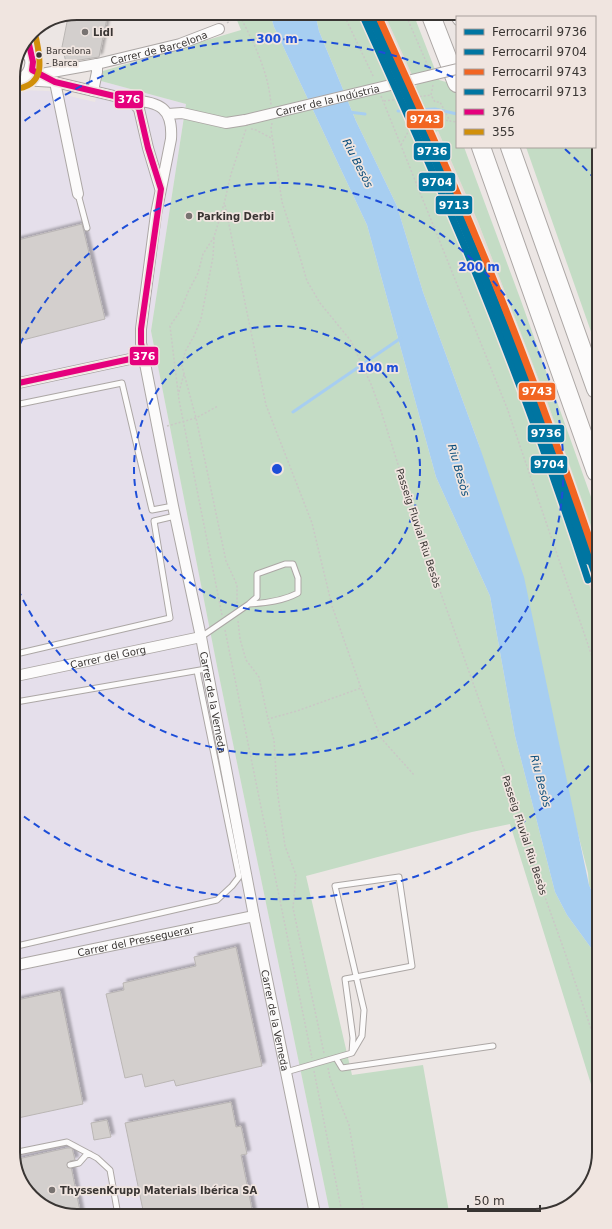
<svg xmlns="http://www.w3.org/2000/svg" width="612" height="1229" viewBox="0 0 612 1229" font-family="'DejaVu Sans',sans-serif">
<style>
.industrial{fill:#e5dfeb}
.built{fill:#e6d9d4}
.green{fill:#c4dcc5}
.water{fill:#a7cef1}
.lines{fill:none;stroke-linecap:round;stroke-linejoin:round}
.stream{stroke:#a7cef1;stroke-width:3}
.building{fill:#d3cfcd;stroke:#bab6b4;filter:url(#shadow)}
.lane-casing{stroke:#aca7a5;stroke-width:7}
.street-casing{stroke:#aca7a5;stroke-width:12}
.secondary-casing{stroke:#aca7a5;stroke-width:16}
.highway-casing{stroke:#aca7a5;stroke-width:20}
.path{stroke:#cac8c6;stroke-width:1.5;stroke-dasharray:2 2;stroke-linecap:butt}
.lane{stroke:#fcfbfb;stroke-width:5}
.street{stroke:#fcfbfb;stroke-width:10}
.secondary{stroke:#fcfbfb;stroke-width:14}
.highway{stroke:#fcfbfb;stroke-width:18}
.street-bridge-casing{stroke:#aca7a5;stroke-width:12;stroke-linecap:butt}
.street-bridge{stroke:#fcfbfb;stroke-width:10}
.bus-1-casing{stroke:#f0e5e0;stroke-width:9}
.bus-2-casing{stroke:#f0e5e0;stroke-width:9}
.bus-1{stroke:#e5007d;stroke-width:6}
.bus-2{stroke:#d18f0a;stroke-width:6}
.rail-1-casing{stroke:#f0e5e0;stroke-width:10}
.rail-2-casing{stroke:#f0e5e0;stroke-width:10}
.rail-3-casing{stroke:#f0e5e0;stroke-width:10}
.rail-4-casing{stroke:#f0e5e0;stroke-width:10}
.rail-1{stroke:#0075a1;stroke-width:7}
.rail-2{stroke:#0075a1;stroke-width:7}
.rail-3{stroke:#f26522;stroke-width:7}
.rail-4{stroke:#0075a1;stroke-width:7}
.ring{fill:none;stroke:#1d4ed8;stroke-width:2;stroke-dasharray:7 5}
.poi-dot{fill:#787371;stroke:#f0e5e0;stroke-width:1.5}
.bus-dot{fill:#393533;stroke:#f0e5e0;stroke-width:1.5}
.labels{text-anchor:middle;stroke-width:3.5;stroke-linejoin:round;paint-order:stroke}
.bus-label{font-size:9px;fill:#393533;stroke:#f0e5e0;text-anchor:start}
.poi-label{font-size:10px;font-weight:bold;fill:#393533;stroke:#f0e5e0;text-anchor:start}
.street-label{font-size:10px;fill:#393533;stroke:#f0e5e0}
.water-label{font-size:11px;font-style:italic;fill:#084c7b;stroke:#f0e5e0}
.rim{fill:none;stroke:#393533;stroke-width:2}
.centre{fill:#1d4ed8;stroke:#f0e5e0;stroke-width:2}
.ring-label{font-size:12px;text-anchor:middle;font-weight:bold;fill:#1d4ed8;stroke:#f0e5e0;stroke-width:3.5;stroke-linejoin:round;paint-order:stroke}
.line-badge{stroke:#f0e5e0;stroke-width:1.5}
.badge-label{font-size:11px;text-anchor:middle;font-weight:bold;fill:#fff}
</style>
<defs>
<filter id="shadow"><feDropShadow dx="3.5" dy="-3.5" stdDeviation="1" flood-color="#0004"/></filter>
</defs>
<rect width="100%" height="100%" fill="#ece6e4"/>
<path class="industrial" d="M101,81L186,104L151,331L217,666L330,1213L73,1216L38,1203L18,1176L13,91L19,90L48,91L95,102Z"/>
<path class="built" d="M364,13H384L417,86L400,94Z
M438,131L478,222L547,401L596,540L597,607L519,385L421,140Z"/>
<path class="green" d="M234,13H270L274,27L367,225L436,477L490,596L515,736L555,892L567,915L594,952L598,959L599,1110L510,824L472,832L306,876L352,1075L423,1065L449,1212L330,1213L217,666L151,331L186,104L101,81L103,71L241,30Z
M315,13H364L400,93L417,86L384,13H413L439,80L457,85V147H464L520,298L596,511V540L547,401L478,222L438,131L421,140L519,385L597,607L598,905L589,885L588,873L479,445L423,292L397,206L356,121L319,31Z
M526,147H595V343Z"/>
<path class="water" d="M270,13H315L319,31L356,121L397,206L423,292L479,445L524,577L589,885L598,905V959L594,952L567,915L555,892L515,736L490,596L436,477L367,225L274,27Z"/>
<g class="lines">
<path class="stream" d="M398,111L435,109L457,114
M349,112L365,114
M293,412L401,338"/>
</g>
<path class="building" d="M77,13H108L99,57L66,62L62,47L68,17Z
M82,224L105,319L15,342L14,241Z
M236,947L262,1066L176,1086L174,1080L145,1087L142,1074L125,1078L106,994L124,990L123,983L196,966L194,957Z
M60,991L83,1104L18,1118L17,1000Z
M231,1102L236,1127L241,1126L247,1154L241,1155L253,1214L144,1215L125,1123Z
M107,1120L111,1137L94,1140L91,1123Z
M67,1148H72L75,1160L70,1161L81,1216H73L38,1203L18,1176V1159Z"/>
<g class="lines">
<defs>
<path id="lane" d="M78,194L87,228
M15,405L122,383L152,510L173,506
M201,637L249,604L257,597V574L285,564H293L298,578V593C283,601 267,603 249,604
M16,654L170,618L154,521L175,516
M16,702L206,669
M17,946L217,900L232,886L239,877L197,671
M356,977L345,979L353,1038L352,1053L362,1036L364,1010L335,886L399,877L412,966L356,977
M336,1058L342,1068L493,1046
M286,1072L352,1053
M18,1152L67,1142L97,1158L110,1170L118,1215
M70,1165L79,1163L86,1155L90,1154"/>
<g id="street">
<path id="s1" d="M41,74L97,64L180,44L219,29"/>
<path id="s2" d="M22,80L55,82L131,100C160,102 173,108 171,139L156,214L141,329V343L173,506L201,637L254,916L315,1214"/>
<path d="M55,82L78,194"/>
<path d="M93,91L97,72V64"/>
<path d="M131,100L139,109L148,148L160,188"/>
<path d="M168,114L182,113L226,123L245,120"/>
<path d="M14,384L144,356"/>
<path id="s3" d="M16,676L201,637"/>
<path id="s4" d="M17,965L254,916"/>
</g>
<path id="secondary" d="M13,81C31,83 40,58 24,49"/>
<path id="highway" d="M430,13L457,83
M459,13L461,17
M481,147L596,472
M510,147L596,389"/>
</defs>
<use href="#lane" class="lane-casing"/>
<use href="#street" class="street-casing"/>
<use href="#secondary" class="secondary-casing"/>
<use href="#highway" class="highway-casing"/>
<path class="path" d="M238,13C253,40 269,73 271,105
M343,13L374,78
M405,13L428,66
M227,23L239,14
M433,85L431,95L435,102H440L450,121L457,122
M381,96L507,408L597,671
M384,101L431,95
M272,123L271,129L282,202L299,254L307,281L320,303L351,341L371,384L381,411L425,549L515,800L528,850L563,947L599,1052
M251,129H254L273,139
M401,145L408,132L411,129L438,119L450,121
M225,205L266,405L312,523L332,606L361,688L381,738L414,775
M214,238L213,257L201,319L194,336L185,352L182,366L196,418L226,561L237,585V603
M179,392L184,374
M167,426L196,418L218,406
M222,615L179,400L170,326L181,310L188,292L198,273L203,254L214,237L224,204L231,174L246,129
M238,621L240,639L246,660L259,677L268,719
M225,630L312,1058
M324,1053L293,908L296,875L285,846L277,789L274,740L268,719L297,711L361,688
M328,1068L330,1078L349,1125L364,1213
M314,1071L342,1213"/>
<use href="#lane" class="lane"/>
<use href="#street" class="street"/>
<use href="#secondary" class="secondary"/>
<use href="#highway" class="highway"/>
<defs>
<g id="street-bridge">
<path id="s5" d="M245,120L457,69"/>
</g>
</defs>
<use href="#street-bridge" class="street-bridge-casing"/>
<use href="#street-bridge" class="street-bridge"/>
<defs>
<path id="bus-1" d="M14,384L144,356L141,343V329L161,189L148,148L139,109L131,100L55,82L32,70L33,62L28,40"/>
<path id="bus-2" d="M13,89C46,87 41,61 36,38"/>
</defs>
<use href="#bus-1" class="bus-1-casing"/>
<use href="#bus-2" class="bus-2-casing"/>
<use href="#bus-1" class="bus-1"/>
<use href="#bus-2" class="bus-2"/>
<defs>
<path id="rail-1" d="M370,13C410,100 449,187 485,276C526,375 562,476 596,577"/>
<path id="rail-2" d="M363,16C402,103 442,190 478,279C518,378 555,478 588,580"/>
<path id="rail-3" d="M377,13C410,87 444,160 475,235C520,341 559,449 596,558"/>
<path id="rail-4" d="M370,16C403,90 437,163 468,238C512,344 552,452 588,561"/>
</defs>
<use href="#rail-1" class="rail-1-casing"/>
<use href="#rail-2" class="rail-2-casing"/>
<use href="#rail-3" class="rail-3-casing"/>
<use href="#rail-4" class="rail-4-casing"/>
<use href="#rail-1" class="rail-1"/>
<use href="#rail-2" class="rail-2"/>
<use href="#rail-3" class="rail-3"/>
<use href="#rail-4" class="rail-4"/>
</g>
<g class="ring">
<circle cx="277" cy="469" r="143"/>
<path d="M15 355A286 286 0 1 1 16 585"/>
<path d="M597 757A430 430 0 0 1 18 812M15 128A430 430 0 0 1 455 78M565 149A430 430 0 0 1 594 178"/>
</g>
<g class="poi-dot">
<circle cx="85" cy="32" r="4"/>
<circle cx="189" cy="216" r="4"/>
<circle cx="52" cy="1190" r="4"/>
</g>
<circle class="bus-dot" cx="39" cy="55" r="3.5"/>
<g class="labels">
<g class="bus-label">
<text x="46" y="54">Barcelona<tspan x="46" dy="12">- Barca</tspan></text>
</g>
<g class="poi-label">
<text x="93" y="36">Lidl</text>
<text x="197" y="220">Parking Derbi</text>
<text x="60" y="1194">ThyssenKrupp Materials Ibérica SA</text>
</g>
<g class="street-label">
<text dy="4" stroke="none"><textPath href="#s1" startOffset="121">Carrer de Barcelona</textPath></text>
<text dy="4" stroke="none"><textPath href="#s5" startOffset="85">Carrer de la Indústria</textPath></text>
<text transform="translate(419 528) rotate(72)" y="4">Passeig Fluvial Riu Besòs</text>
<text dy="4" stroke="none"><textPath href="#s3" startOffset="94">Carrer del Gorg</textPath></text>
<text dy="4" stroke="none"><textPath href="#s2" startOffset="750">Carrer de la Verneda</textPath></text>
<text transform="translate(525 835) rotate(72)" y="4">Passeig Fluvial Riu Besòs</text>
<text dy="4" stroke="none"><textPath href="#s4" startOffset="121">Carrer del Presseguerar</textPath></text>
<text dy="4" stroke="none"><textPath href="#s2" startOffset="1074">Carrer de la Verneda</textPath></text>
</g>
<g class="water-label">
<text transform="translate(358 163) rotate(63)" y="4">Riu Besòs</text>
<text transform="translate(459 470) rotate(74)" y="4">Riu Besòs</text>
<text transform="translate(541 781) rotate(75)" y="4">Riu Besòs</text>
</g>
</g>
<path d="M0 0H612V1229H0ZM77 20H535A57 57 0 0 1 592 77V1152A57 57 0 0 1 535 1209H77A57 57 0 0 1 20 1152V77A57 57 0 0 1 77 20Z" fill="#f0e5e0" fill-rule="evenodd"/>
<path class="rim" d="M77 20H535A57 57 0 0 1 592 77V1152A57 57 0 0 1 535 1209H77A57 57 0 0 1 20 1152V77A57 57 0 0 1 77 20Z"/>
<circle cx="277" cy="469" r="6" class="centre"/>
<g class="ring-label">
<text x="277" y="43">300 m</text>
<text x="479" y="271">200 m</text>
<text x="378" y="372">100 m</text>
</g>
<g class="line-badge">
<rect x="114" y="90" width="30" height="19" rx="4" fill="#e5007d"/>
<rect x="406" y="110" width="38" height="19" rx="4" fill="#f26522"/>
<rect x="413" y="142" width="38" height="19" rx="4" fill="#0075a1"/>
<rect x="418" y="172" width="38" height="20" rx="4" fill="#0075a1"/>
<rect x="435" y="195" width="38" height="20" rx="4" fill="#0075a1"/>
<rect x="129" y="346" width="30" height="20" rx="4" fill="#e5007d"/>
<rect x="518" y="382" width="38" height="19" rx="4" fill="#f26522"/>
<rect x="527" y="424" width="38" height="19" rx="4" fill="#0075a1"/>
<rect x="530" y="455" width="38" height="19" rx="4" fill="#0075a1"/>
</g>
<g class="badge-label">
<text x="129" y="103">376</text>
<text x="425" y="123">9743</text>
<text x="432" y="155">9736</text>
<text x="437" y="186">9704</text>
<text x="454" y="209">9713</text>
<text x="144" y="360">376</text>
<text x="537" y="395">9743</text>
<text x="546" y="437">9736</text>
<text x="549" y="468">9704</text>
</g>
<rect x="456" y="16" width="140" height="132" fill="#f0e5e0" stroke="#a79f9b"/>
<rect x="464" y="29" width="20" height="6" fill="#0075a1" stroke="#a79f9b"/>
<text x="492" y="36" font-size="12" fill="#393533">Ferrocarril 9736</text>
<rect x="464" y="49" width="20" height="6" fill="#0075a1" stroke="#a79f9b"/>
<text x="492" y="56" font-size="12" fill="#393533">Ferrocarril 9704</text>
<rect x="464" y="69" width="20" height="6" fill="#f26522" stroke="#a79f9b"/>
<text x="492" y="76" font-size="12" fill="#393533">Ferrocarril 9743</text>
<rect x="464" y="89" width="20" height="6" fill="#0075a1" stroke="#a79f9b"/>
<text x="492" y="96" font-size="12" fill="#393533">Ferrocarril 9713</text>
<rect x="464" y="109" width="20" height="6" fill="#e5007d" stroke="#a79f9b"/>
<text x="492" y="116" font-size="12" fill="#393533">376</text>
<rect x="464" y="129" width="20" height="6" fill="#d18f0a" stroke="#a79f9b"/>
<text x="492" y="136" font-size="12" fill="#393533">355</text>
<path d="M468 1205v6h72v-6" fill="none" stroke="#393533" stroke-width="2"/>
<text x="474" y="1205" font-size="12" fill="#393533" stroke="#f0e5e0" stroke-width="3" paint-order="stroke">50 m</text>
</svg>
